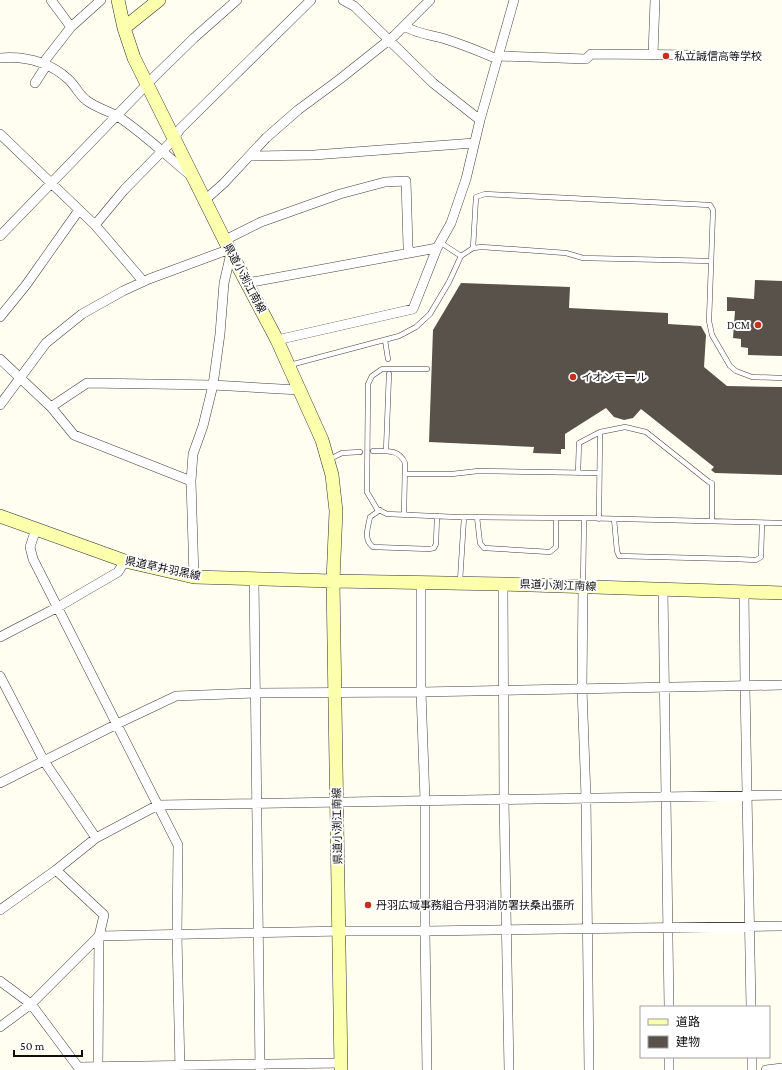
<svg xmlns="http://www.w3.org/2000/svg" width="782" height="1070" viewBox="0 0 782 1070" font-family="'Crimson Pro','Noto Sans JP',serif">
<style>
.building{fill:#58524a}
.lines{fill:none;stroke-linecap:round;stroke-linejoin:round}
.lane-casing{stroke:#424242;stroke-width:5.5}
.street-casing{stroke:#424242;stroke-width:10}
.secondary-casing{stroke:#313131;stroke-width:14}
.lane{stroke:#fff;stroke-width:4.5}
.street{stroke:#fff;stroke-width:9}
.secondary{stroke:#fcffac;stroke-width:13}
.poi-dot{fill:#c92d1c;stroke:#fff;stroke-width:1.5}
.labels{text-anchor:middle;stroke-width:4;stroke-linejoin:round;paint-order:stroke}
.poi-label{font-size:11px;fill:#0f0f0f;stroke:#fff;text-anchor:start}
.street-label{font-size:11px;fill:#0f0f0f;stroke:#fff}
</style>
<rect width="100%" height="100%" fill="#fffef1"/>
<path class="building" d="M755,280L782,281V356L748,355V348L741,347V339L733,338L735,311H727V297L754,299Z
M461,283L570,287L569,308L668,313V324L701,326L706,335L704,367L727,386L782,387V475L715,473L711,470L714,467L641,409L633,418L624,420L614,417L606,408L565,434V449H561V454L533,453L534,447L429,442L433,330Z"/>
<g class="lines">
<defs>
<path id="lane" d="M441,243L461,256
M473,248L476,197L485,194L710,205L713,210L709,321L712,335L730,366L736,371L752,377L782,378
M385,340L388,359
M290,365L399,336L416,327L430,314L449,282L461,256L473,248L482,247L566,253L583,258L711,261
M427,369H382L372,376L368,384L367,492L377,509L387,514L456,517L584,518L782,523
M373,451C386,451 399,449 405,463L404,514
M386,451L389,374
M330,459L342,453L360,452
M578,473L579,443L600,432L625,427L646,432L709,482L712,483V521
M405,474H452L478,471L598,473
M380,510L370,517C368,528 363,539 373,547L429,549L434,548L436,544L437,516
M477,517L480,543L484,548L550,552L556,547V518
M599,519L600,432
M614,519L617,551L619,556L735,559L756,560L761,557L762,523
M460,581L464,517
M583,586L584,518"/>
<path id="street" d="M51,0L71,27
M343,0L354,6L433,83L480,120
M404,26C418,34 427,34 442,38C461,44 479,51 497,59
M653,55L655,0
M498,56L586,59L591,54L700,55
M0,58C25,56 49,62 68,79C75,85 79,95 86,100C96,108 109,111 119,117C144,134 167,156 190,175
M35,83L44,69L46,59L57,45L71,27L101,0
M0,134L95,225L143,281
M249,156L314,155L474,143
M205,200L224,183L266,138L298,110L340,79L394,36L430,0
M95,225L124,190L174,139L180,129L311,0
M0,236L155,76L194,38L237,0
M225,240L261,222L340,194L385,182L406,181L408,246L409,253
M247,283L437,248
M0,317L26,285L79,210
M277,340L413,309L437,248L451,223L466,179L480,120L514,0
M0,359L51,407L74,435L191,481
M0,405L46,343L82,314L123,291L149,279L230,249
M51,407L87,383L213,385L299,390
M36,529L30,547L33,559L178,845L177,935L180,1070
M194,577L191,481L193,454L203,426L213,385L220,334L224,283L231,253
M254,579L260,1070
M421,582V692L425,800V931L427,1070
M503,584L504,800L509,1070
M583,586L582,688L586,797L589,1070
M663,589L669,1007
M744,591L745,686L751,1007
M0,637L58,607L118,572L125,561
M0,676L44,761L96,838
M0,783L117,724L176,696L255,693L421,692L782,685
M56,870L104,915L99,936L98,1070
M0,910L56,870L96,838L158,805L782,795
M0,981L31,1004L78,1067
M0,1027L31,1004L99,936L344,931H425L782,926
M669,1057V1070
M752,1057V1070
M78,1067L341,1063
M766,1070L782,1068"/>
<path id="secondary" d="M118,0L124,28L134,58L231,253L277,340L322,440L332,475L336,511L333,581L341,1070
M124,28L159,0
M0,516L125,561L194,577L333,581L503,584L782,593"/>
</defs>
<use href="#lane" class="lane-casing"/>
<use href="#street" class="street-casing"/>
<use href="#secondary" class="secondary-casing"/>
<use href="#lane" class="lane"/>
<use href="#street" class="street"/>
<use href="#secondary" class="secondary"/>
</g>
<g class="poi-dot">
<circle cx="666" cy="56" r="4"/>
<circle cx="758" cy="325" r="4"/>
<circle cx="573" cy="377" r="4"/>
<circle cx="368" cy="905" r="4"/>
</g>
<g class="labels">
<g class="poi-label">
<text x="674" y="60">私立誠信高等学校</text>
<text x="750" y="329" text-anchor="end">DCM</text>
<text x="581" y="381">イオンモール</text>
<text x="376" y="909">丹羽広域事務組合丹羽消防署扶桑出張所</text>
</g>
<g class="street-label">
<text transform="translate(245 278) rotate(62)" y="4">県道小渕江南線</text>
<text transform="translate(163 568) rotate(12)" y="4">県道草井羽黒線</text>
<text transform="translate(558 585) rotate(2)" y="4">県道小渕江南線</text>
<text transform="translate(337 826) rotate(-91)" y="4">県道小渕江南線</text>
</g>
</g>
<rect x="640" y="1006" width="130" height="52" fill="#ffffff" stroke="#9f9f9f"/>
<rect x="648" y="1019" width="20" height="6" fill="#fcffac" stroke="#9f9f9f"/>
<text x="676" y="1026" font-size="12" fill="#0f0f0f">道路</text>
<rect x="648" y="1036" width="20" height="12" fill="#58524a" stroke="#9f9f9f"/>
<text x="676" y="1046" font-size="12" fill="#0f0f0f">建物</text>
<path d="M14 1050v6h68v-6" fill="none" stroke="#0f0f0f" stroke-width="2"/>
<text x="20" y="1050" font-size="12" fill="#0f0f0f" stroke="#ffffff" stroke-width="3" paint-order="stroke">50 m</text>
</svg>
